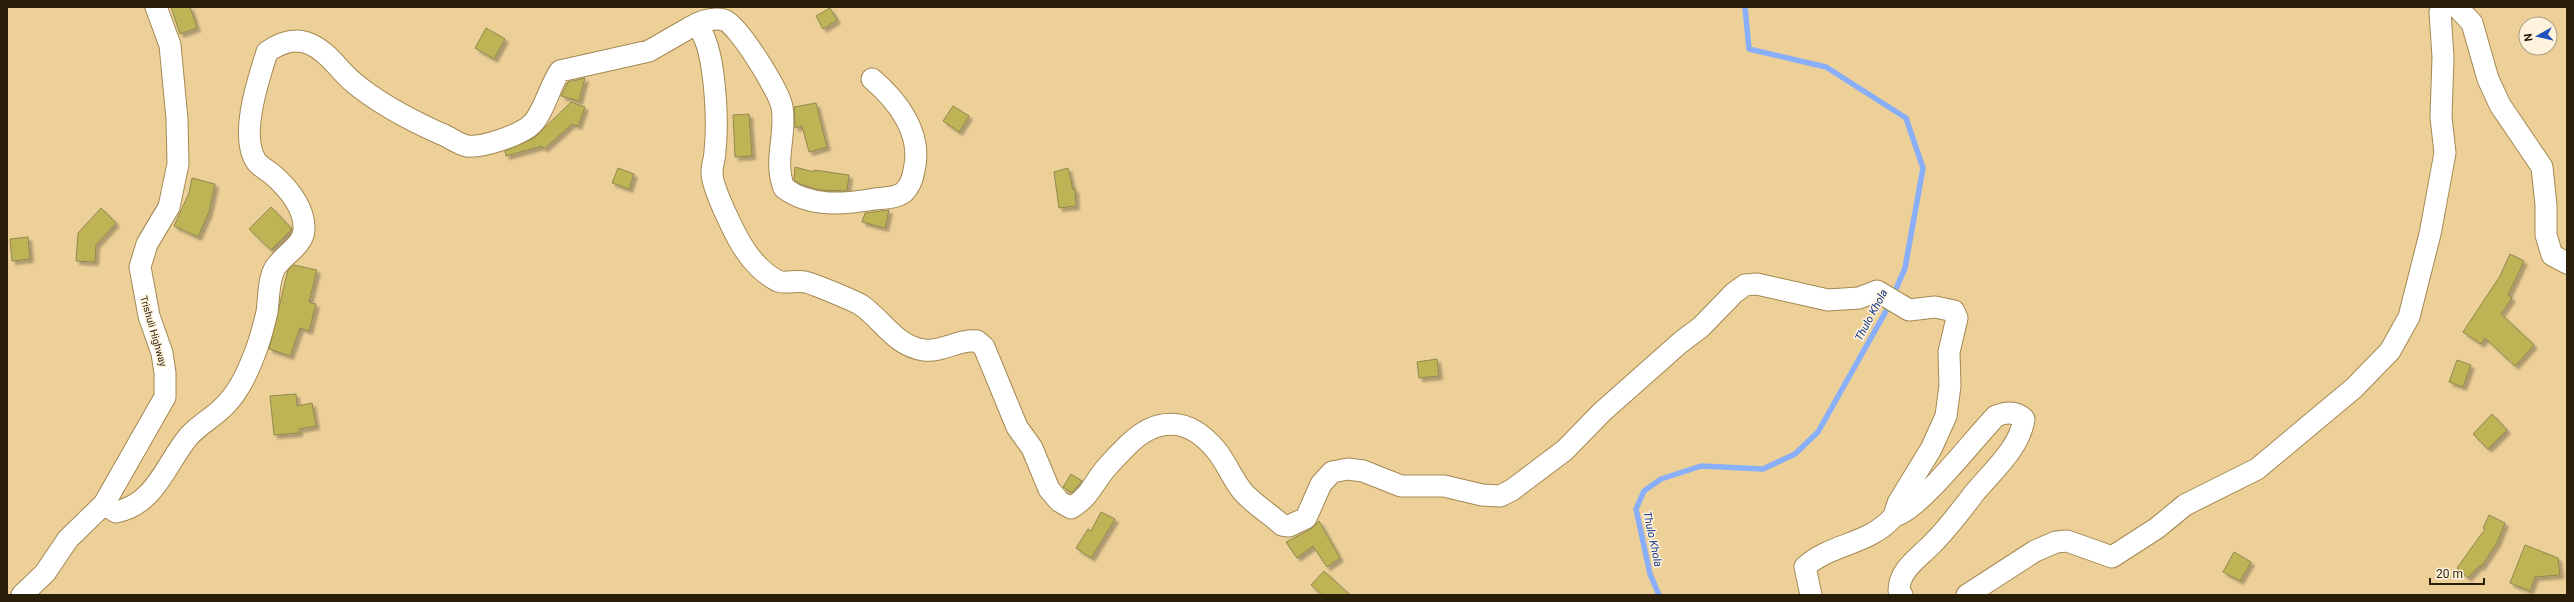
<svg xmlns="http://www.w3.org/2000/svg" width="2574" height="602" viewBox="0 0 2574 602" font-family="Roboto,sans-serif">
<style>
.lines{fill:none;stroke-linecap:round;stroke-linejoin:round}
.stream{stroke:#89affb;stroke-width:5.5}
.building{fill:#beb454;stroke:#8f8950;filter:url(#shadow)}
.minor-casing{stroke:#a38853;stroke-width:23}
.minor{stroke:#fff;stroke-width:21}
.labels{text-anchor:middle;stroke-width:3;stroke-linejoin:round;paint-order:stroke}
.street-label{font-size:10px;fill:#291e08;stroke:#fff3dd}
.water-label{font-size:11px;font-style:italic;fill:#11368b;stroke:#fff3dd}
</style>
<defs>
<filter id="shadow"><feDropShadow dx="3.5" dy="3.5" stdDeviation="1" flood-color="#0004"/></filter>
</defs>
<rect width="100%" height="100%" fill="#edd098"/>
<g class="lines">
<path class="stream" d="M1745,7L1749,49L1826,67L1906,118L1923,168L1905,268L1893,296
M1659,595L1650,574L1636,509L1644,491L1661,479L1701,466L1763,469L1795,454L1818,432L1890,304"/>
</g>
<path class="building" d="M171,7H190L197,28L180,34Z
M830,8L837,20L823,29L816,16Z
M486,28L505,39L494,59L475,48Z
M585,78L579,101L561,96L568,82Z
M571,102L585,107L578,126L572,124L544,149L542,146L506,156L505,151L534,138Z
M816,103L827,147L809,152L802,126L795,128L794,107Z
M953,106L969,116L959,132L943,121Z
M749,114L752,156L735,157L733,115Z
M795,167L814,172V170L849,175L847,191L819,190L800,184L794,180Z
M618,168L634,174L629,189L612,183Z
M1068,168L1073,190L1075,189L1076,206L1059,208L1054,172Z
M192,178L215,184L209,212L198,237L174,226L189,193Z
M271,207L292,229L271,250L249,229Z
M101,208L116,223L96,245L95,262L76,261L78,233Z
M889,210L885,228L862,222L865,213Z
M28,237L30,259L12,261L10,239Z
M2510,254L2524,261L2508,295L2512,298L2501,314L2534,345L2515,366L2485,338L2481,344L2463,332L2500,276Z
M294,265L317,270L309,302L316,304L309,331L300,328L290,356L269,349L288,270Z
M1437,359L1439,376L1419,378L1417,362Z
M2457,360L2471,365L2463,387L2449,382Z
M296,394L297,406L312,403L316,426L299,429V433L274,435L270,396Z
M2492,414L2507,430L2488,449L2473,434Z
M1071,474L1082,481L1072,493L1063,487Z
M1101,512L1115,519L1091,558L1076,548L1088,529L1091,531Z
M2489,515L2505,523L2497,543L2481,567L2480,565L2468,578L2457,568L2485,529L2483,528Z
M1319,521L1340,558L1327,567L1313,546L1297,558L1286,542L1311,529Z
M2525,545L2558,558L2560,575L2535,577L2530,591L2510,583Z
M2234,552L2251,562L2240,581L2223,572Z
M1324,571L1350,595H1322L1311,585Z"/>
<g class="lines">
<defs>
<path id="minor" d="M2457,7L2472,23L2488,79L2500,105L2542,167L2546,205V235L2552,255L2567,263
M689,28C699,22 712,17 724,20C738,24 779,91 782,107C787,134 773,161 784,188C811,208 845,204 875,199C884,198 897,198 904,192C910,186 913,178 914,170C923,134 898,101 872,79
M104,504L116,512C156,504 166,463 189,436C198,426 209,420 219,411C237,396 247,374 255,353C260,340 264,325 267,312C269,299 268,280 275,268C283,255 303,246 304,230C305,207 288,188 272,174C267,170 259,166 256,161C239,135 259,78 267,52C280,43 294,37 310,44C328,52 338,69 353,82C379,104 408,119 439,133C448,136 458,144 467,146C482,148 521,135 532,124C544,112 550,85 560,71L649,51L689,28L698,27C716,48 718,123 715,151C715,158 712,165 712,172C711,186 736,237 745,250C752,261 765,275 778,281C785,284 796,280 805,282C811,283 855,301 861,305C883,320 895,346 924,350C943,352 959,339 977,341L984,347L1017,427L1032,448L1049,489L1059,501L1071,508C1090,497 1093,483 1107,467C1113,460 1121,452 1128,445C1157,416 1189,417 1216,450C1227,463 1233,481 1244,493C1255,505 1270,514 1282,525L1289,526L1306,518L1321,484L1332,472L1348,469L1363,471L1401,486H1444L1482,495L1500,496L1512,490L1565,450L1602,412L1681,342L1701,327L1734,293L1745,285L1757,284L1828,300L1859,298L1877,291L1909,310L1935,307L1954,311L1957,318L1949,352L1950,386L1946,416L1931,449L1898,503L1894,516C1918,512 1976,436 1996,416C2006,412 2016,411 2024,419C2020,447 1994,470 1976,491C1962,509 1949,527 1933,543C1919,558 1899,569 1899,591L1902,595
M22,595L45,573L68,539L104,504L165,397V373L162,353L149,316L140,267L147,244L169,207L178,164L177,119L170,45L156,7
M1811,595L1805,567C1831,543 1870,545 1894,516
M1967,595L2035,551L2056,542L2067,541L2112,557L2157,528L2185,505L2257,469L2354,388L2390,351L2409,317L2430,234L2445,153L2441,117L2443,57L2440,12L2443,7"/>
</defs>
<use href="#minor" class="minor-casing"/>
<use href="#minor" class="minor"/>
</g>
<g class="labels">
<g class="street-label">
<text transform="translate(154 331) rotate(74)" y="4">Trishuli Highway</text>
</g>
<g class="water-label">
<text transform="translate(1871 315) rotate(-62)" y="4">Thulo Khola</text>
<text transform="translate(1653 539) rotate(78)" y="4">Thulo Khola</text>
</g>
</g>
<rect width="2574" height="602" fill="none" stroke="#291e08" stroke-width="16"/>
<g transform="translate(2538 36) rotate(262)"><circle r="19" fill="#fff3dd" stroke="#a99e88"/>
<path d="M0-3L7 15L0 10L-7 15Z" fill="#2051be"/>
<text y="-6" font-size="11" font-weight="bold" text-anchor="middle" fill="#291e08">N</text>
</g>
<path d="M2430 578v6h54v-6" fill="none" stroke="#291e08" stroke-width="2"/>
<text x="2436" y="578" font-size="12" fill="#291e08" stroke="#fff3dd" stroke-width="3" paint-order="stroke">20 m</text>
</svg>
